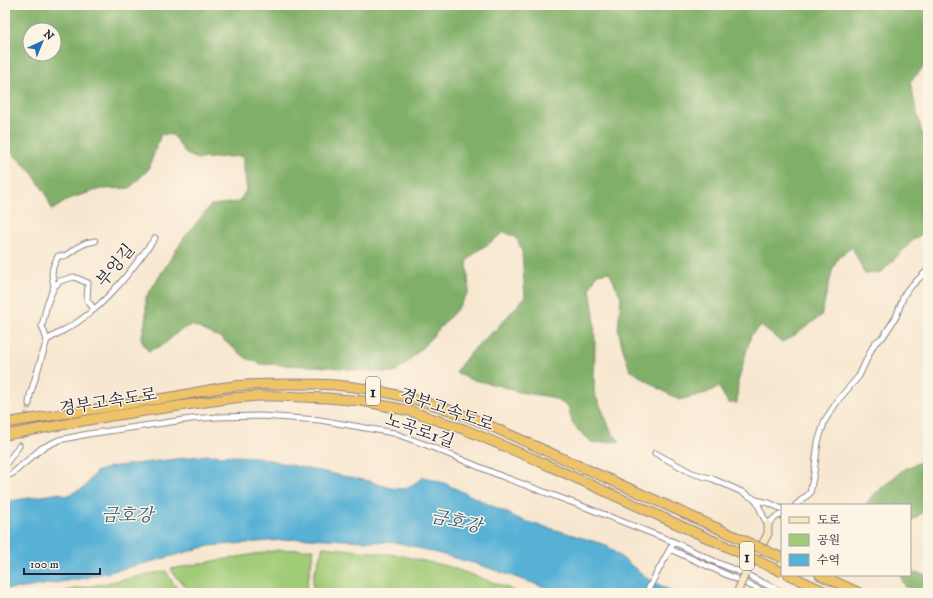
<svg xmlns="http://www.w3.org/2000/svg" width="933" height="598" viewBox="0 0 933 598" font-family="'IM FELL DW Pica','Noto Serif KR',serif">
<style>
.green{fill:#a0cb77;stroke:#617659}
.forest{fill:#80af68;stroke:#516852;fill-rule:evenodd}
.water{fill:#57b1d5;stroke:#3c6a88}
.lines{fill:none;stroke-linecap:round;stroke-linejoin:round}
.street-tunnel{stroke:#cdc0b2;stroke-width:5;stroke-dasharray:5 2.5;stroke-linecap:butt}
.street-casing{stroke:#8d8486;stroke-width:7}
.secondary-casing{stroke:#8d8486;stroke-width:9}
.highway-casing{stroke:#8d8486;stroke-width:11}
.street{stroke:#fff;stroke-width:5}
.secondary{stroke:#f9e7c3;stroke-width:7}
.highway{stroke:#efc469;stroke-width:9}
.secondary-bridge-casing{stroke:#8d8486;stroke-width:9;stroke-linecap:butt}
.highway-bridge-casing{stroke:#8d8486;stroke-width:11;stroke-linecap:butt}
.secondary-bridge{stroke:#f9e7c3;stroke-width:7}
.highway-bridge{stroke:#efc469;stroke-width:9}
.labels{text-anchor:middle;stroke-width:3;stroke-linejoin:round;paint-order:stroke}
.shield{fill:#fcf5e5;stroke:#63616e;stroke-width:1}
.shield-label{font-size:16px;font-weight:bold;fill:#22223b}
.street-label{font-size:17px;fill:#22223b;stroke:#fcf5e5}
.water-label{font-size:18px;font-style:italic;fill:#375b79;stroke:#fcf5e5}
</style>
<rect width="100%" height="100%" fill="#fcf5e5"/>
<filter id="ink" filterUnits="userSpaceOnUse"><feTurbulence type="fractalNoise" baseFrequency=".025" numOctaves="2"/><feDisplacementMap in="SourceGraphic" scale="8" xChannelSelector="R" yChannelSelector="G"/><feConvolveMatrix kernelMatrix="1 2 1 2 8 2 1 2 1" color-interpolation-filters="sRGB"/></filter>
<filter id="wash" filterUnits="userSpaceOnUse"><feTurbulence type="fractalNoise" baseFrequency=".012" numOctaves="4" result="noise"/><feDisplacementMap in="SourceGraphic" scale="16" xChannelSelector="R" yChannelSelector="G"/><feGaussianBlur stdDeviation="0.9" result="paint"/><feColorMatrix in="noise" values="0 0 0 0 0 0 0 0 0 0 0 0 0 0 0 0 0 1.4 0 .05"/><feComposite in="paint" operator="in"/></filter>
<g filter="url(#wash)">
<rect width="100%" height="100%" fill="#f8e7d0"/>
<path class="green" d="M323,547L398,555L450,567L506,587L517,593H313V577Z
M314,549L307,586L306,593H193L176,577L171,569L214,561L279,550Z
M166,571L174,585L183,593H56Z"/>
<path class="forest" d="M5,5H928V69L925,66L910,82L921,130L928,145V230L914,239L881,273L865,274L852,247L838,258L833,268L821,316L792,337L782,342L761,326L751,335L738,382L737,403H728L719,387L706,393L679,400L655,386L630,370L622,346L618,329L621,297L609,272L597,274L590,288L594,315L595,341L594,392L612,433L620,441L593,443L576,428L572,422L568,406L551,397L519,392L497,385L469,379L456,372L465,359L480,343L496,329L525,297L522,251L516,237L504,232L491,242L477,251L467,261L469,291L458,308L420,350L406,364L394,373L368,371L329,367L261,364L246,358L221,338L192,325L179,331L163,345L148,351L141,340L146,319V297L184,238L211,205L239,202L247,189L242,156L198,159L186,154L173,135L161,134L148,170L130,188L101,189L71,198L52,210L46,194L32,173L5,146ZM30,30H54V54H30Z
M928,459V508L910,522V505H866L871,497L904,469Z
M918,573L928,576V593H919L905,586L900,575H910V574Z"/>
<path class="water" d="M208,455L257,457L299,467L368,481L390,488L406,489L424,477L444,483L524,521L560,531L606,545L648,579L675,593H555L544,587L477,564L400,543L308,538L209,546L146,563L85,578L24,588L5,589V507L10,501L61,493L65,496L84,488L96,472L110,467Z"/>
</g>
<g filter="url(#ink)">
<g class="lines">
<path class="street-tunnel" d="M19,446L29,404"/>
<defs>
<path id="street" d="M54,287L60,281L74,277L88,283L87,300L94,309
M47,340C58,333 69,328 79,321C110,300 133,268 155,238
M29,404L30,395L47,340L42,326L47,304L54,287L52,274L53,267L58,256H65L78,247L86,243L95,241
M655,453L692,473L713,479L742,492L756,500L764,518L768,524L776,517L782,514
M5,465L19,446
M5,477L13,473L42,448L59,440L88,434L191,419L218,417L261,416L320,420L394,433L429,446L501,476L590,509L674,542L718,563L745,574L784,593
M756,500L769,503L782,509
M796,505L810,493L814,473L818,442L825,420L839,399L859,376L872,348L875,343L883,337L896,317L904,295L908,289L928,270
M674,542L670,549L767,593
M646,593L670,549"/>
<path id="secondary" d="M745,574L768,534V524"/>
<path id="highway" d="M5,423C54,415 103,408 152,400C175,397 197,392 220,388C244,384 268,384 293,384C307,384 321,384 335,385C386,389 437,404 484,423L717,528
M5,435L111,416L233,398L259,396H277L327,398L362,401L410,411L466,430L534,459L712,540
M789,575L828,593
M820,575L860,593"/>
</defs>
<use href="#street" class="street-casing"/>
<use href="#secondary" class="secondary-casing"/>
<use href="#highway" class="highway-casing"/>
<use href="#street" class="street"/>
<use href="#secondary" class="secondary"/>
<use href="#highway" class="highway"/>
<defs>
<path id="secondary-bridge" d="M737,593L745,574"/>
<path id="highway-bridge" d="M717,528L782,558
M712,540L782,572"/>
</defs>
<use href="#secondary-bridge" class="secondary-bridge-casing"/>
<use href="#highway-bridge" class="highway-bridge-casing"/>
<use href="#secondary-bridge" class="secondary-bridge"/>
<use href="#highway-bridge" class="highway-bridge"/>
</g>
</g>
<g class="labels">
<g class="shield">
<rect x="366" y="377" width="14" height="28" rx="3"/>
<rect x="740" y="542" width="14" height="28" rx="3"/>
</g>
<g class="shield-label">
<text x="373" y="397">1</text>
<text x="747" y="562">1</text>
</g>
<g class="street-label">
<text transform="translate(115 265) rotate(-50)" y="6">부엉길</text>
<text transform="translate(108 401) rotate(-9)" y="6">경부고속도로</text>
<text transform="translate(447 409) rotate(19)" y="6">경부고속도로</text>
<text transform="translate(420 430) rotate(19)" y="6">노곡로1길</text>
</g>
<g class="water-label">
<text x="127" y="521">금호강</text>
<text transform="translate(456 521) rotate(12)" y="6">금호강</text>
</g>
</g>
<rect width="933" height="598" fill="none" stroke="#fcf5e5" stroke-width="20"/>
<rect x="781" y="504" width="130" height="72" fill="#fcf5e5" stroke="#a5a1a1"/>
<rect x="789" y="517" width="20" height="6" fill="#f9e7c3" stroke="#a5a1a1"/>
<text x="817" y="524" font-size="12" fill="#22223b">도로</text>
<rect x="789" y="534" width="20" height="12" fill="#a0cb77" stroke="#a5a1a1"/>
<text x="817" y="544" font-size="12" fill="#22223b">공원</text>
<rect x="789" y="554" width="20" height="12" fill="#57b1d5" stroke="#a5a1a1"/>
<text x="817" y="564" font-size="12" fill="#22223b">수역</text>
<g transform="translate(42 42) rotate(44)"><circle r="19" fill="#fcf5e5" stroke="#a5a1a1"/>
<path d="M0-3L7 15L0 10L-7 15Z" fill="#1f6fb2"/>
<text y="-6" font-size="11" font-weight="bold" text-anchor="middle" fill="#22223b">N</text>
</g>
<path d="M24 568v6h76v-6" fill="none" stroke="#22223b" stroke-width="2"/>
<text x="30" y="568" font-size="12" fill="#22223b" stroke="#fcf5e5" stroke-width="3" paint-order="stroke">100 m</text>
</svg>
